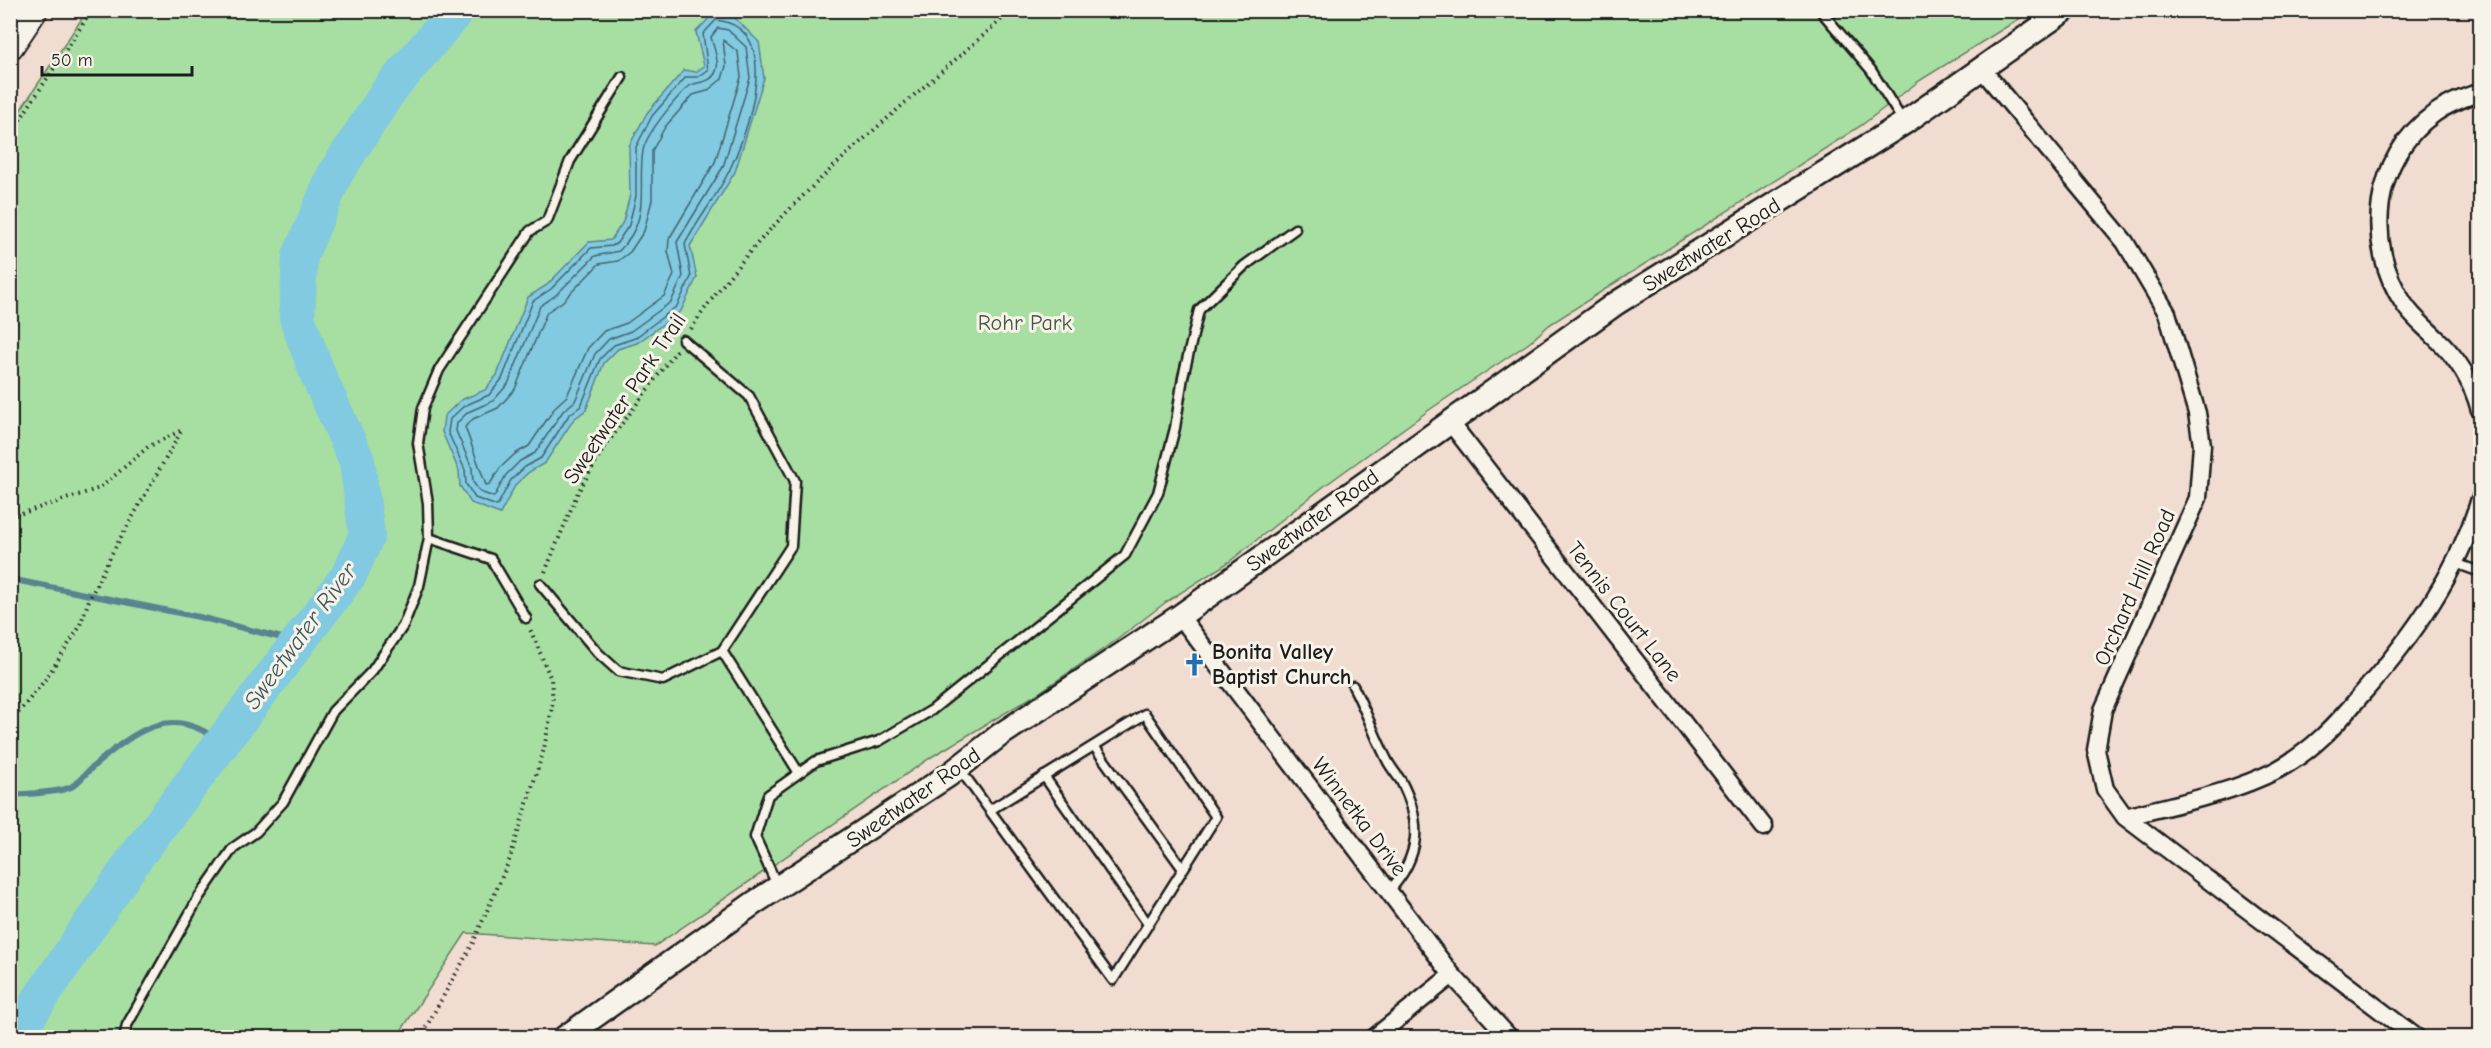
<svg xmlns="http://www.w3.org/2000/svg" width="2491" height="1048" viewBox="0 0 2491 1048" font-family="'Comic Neue',sans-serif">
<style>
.green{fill:#a7dea2;stroke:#627d5f;stroke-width:1.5}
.water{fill:#81cae1;stroke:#598492;stroke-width:1.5}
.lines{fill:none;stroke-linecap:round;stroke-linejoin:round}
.shore{stroke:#44626b;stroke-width:1.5}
.stream{stroke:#598492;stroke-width:6}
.river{stroke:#81cae1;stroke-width:36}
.lane-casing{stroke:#1c1c1c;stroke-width:13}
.street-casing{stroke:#1c1c1c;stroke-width:21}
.secondary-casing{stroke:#1c1c1c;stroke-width:27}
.primary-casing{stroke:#1c1c1c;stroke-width:30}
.path{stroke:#1c1c1c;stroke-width:4;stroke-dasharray:1.5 4.5;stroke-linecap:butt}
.lane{stroke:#f7f3e8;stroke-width:8}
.street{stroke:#f7f3e8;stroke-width:16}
.secondary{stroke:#f7f3e8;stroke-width:22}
.primary{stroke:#f7f3e8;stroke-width:26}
.labels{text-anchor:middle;stroke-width:6;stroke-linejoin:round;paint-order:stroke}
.street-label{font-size:22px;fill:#1c1c1c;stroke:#f7f3e8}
.park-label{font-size:22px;fill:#465644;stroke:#f7f3e8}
.poi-label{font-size:22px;font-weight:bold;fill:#1c1c1c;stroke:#f7f3e8;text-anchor:start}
.water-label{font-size:24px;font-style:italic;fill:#3f5961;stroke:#f7f3e8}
</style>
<rect width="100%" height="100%" fill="#f0dcd0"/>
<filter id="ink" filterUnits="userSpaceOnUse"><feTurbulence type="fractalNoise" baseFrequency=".0167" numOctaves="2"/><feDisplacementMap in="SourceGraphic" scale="12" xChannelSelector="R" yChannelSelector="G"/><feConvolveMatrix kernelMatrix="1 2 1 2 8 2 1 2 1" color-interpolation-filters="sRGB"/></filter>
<g filter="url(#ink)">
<path class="green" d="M87,11H2032L1919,81L1862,125L1549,325L1529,343L1432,408L1323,487L1229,562L1166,602L1118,639L1037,694L933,756L655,946L466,933L397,1037L11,1038V124Z"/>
<path class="water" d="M713,14L734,17L759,42L764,78L735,172L690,246L697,277L681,311L637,343L618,349L604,363L586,410L574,419L545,463L529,472L516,484L500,514L471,503L460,486L459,471L442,432L444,416L461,400L485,390L497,375L528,297L547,285L589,242L611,240L623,222L630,195L629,146L647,113L684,70L696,72L704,66L696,32Z"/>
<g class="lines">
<path class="shore" d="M716,20C785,28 748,130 730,169C718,195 698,219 685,244L691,277L677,306L635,338L614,345L600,359L581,406L569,415L541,458L525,467L511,480L497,506L475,498L466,484L465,470L448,432L450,419L464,406L489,395L502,379L533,301L551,289L591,248L612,246L617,243L629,225L636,196V147L652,116L686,77H698L708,70L703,34Z
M718,28L728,30L746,47L750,78L723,167L677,242L683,276L671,302L631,331L609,339L595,354L575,401L563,411L535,453L520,461L506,475L494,497L480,492L473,482L472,468L456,431L457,423L468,412L493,401L508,384L540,306L556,295L595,256L619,251C652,218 637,188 643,151C645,135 676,98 688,87C695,80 713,86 717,68C719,59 713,46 711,37Z
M723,40L738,52L741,77L715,162L669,239L668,251L674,275L664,296L627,323L604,331L588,348L567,396L556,406L529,446L515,454L500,468L490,484L486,485L465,427L473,419L498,408L515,389L547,312L562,302L599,264L618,261L630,252L644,231L652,200V151L665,127L693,95L707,91L722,79L726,66Z"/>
<path class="stream" d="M10,579L199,617L298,642
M10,795C25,794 59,793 71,787C79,783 87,771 95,765C135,731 172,702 221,743"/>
<path class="river" d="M17,1038L29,1015L135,858L349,575L367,535L357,461L318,375L297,318L300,256L335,174L388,92L457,10"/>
<defs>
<path id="lane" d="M1820,10L1871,70L1904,123
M683,340L749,396L795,481L791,546L722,651L799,773
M429,538L491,559L526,618
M2455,563L2480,572
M540,584L598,653L618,671L663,680L722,651
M1353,686C1366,711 1375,737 1388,762C1392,769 1397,775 1401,781C1423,823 1420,857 1389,891
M1094,746L1183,869
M959,768L1113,980L1216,817L1145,714L990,810
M1044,776L1148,924
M777,885L755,837L768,795L816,761L879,741L932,710L1125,555L1158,493L1175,428L1183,377L1199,310L1244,266L1295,229
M124,1038L127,1025L199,897L233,848L256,832L283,802L333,711L372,671L403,626L419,586L429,538L428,503L418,443L423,408L439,370L530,231L547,221L570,161L622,77"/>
<path id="street" d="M1981,68L2125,242L2167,313L2197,413L2202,445L2198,498L2103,710L2096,750L2105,789L2125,817L2417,1038
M2480,92C2464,98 2449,103 2435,113C2373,157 2363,243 2404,304C2412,317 2424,326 2435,337C2457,357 2472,381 2480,410
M1450,422L1764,827
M1180,616L1452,975L1510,1038
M2125,817C2175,804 2230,794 2277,770C2312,751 2336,725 2361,695C2413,636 2457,575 2480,499
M1374,1038L1452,975"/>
<path id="secondary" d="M564,1038L754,903L949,775L1000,735L1180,616L1615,304L1904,123L2065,10"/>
<path id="primary" d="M10,46L34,10"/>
</defs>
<use href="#lane" class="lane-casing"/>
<use href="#street" class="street-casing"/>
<use href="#secondary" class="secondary-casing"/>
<use href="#primary" class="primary-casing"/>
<path class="path" d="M10,135L92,10
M691,329C773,204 902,109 1012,10
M10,517L100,488L148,447L182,430L111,555L89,600L79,628L45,680L10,723
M545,572L578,492L606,445L677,350
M420,1038L472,945L509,861L544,749L553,703L551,679L530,629"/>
<use href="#lane" class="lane"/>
<use href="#street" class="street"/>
<use href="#secondary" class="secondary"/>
<use href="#primary" class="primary"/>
</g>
</g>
<defs>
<symbol id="church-bare" viewBox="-9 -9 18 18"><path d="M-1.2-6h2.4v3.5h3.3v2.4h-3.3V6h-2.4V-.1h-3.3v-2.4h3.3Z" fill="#1f6fb2" stroke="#f7f3e8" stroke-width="2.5" paint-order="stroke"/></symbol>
</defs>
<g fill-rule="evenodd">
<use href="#church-bare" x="1178" y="648" width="33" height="33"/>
</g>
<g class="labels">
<g class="street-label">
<text transform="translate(1711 244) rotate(-32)" y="8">Sweetwater Road</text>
<text transform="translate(624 398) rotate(-56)" y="8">Sweetwater Park Trail</text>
<text transform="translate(1312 520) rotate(-36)" y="8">Sweetwater Road</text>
<text transform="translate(2134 587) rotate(-66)" y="8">Orchard Hill Road</text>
<text transform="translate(1625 611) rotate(52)" y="8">Tennis Court Lane</text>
<text transform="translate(913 797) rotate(-35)" y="8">Sweetwater Road</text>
<text transform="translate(1360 816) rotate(53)" y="8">Winnetka Drive</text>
</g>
<g class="park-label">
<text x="1025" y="330">Rohr Park</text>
</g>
<g class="poi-label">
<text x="1212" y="659">Bonita Valley<tspan x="1212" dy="25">Baptist Church</tspan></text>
</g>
<g class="water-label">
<text transform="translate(300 636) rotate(-54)" y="8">Sweetwater River</text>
</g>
</g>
<rect width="2491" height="1048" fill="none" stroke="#f7f3e8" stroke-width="36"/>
<rect x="18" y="18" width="2455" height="1012" fill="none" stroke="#1c1c1c" stroke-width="2" filter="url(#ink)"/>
<path d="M42 66v9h150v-9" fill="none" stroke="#1c1c1c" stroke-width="3"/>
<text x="51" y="66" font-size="18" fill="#1c1c1c" stroke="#f7f3e8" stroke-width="4.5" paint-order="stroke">50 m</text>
</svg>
